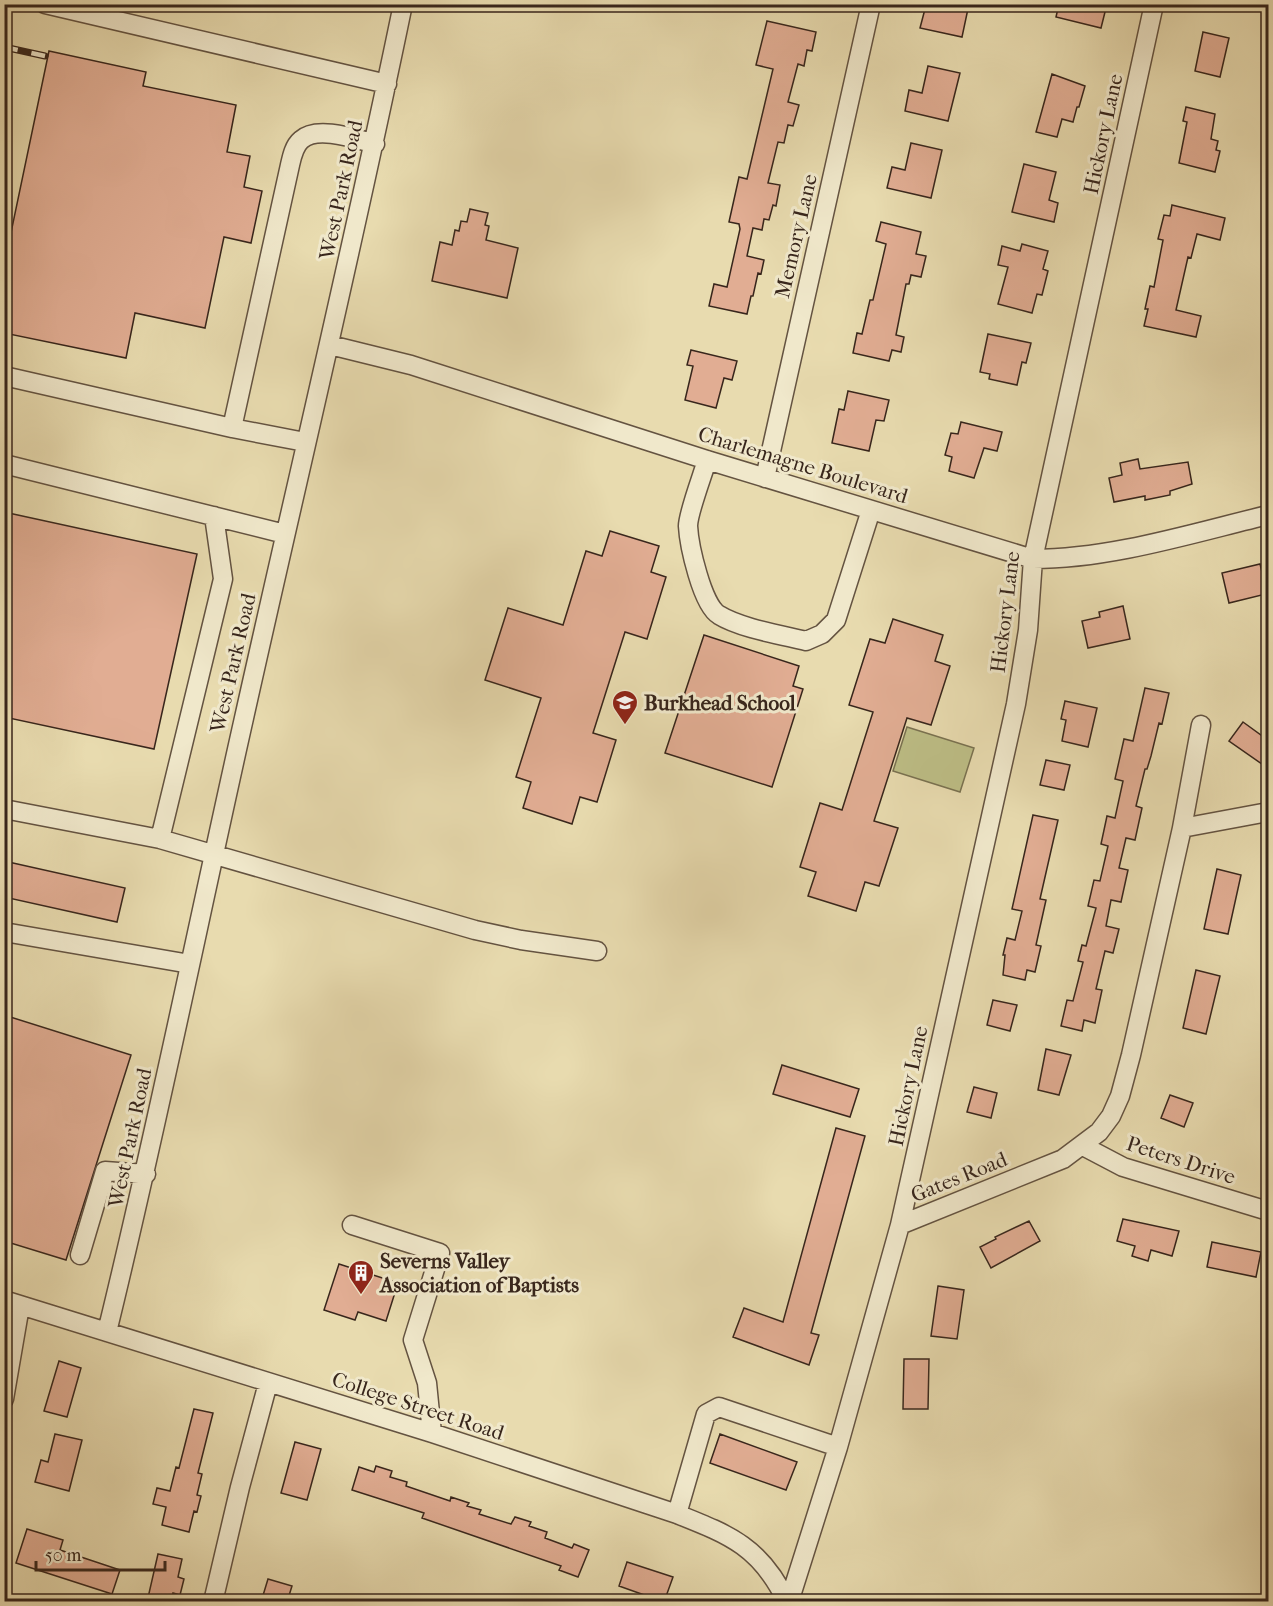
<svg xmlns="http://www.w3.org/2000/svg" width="1273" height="1606" viewBox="0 0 1273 1606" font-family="'IM FELL French Canon',serif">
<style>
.green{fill:#bdbe86;stroke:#7a7251;stroke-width:1.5}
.building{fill:#e1ad93;stroke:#38261c;stroke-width:1.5}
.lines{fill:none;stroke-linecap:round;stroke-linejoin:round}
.minor-casing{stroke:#645341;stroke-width:21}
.minor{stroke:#f0e8cb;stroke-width:18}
.rail-casing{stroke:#38261c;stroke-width:7}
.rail{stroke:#f0e8cb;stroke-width:4.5;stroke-dasharray:14;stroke-linecap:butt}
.labels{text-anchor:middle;stroke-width:6;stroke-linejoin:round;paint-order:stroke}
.street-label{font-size:21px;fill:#38261c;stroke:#f0e8cb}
.poi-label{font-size:21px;font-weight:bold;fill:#38261c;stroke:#f0e8cb;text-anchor:start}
</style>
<rect width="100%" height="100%" fill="#e8dbaf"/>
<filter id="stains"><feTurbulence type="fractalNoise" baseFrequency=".00333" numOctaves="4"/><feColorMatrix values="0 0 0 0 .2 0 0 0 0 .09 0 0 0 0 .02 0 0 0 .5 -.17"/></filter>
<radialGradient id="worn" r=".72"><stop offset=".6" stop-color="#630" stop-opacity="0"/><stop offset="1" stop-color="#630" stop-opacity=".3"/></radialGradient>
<path class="green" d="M907,727L974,748L960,792L893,771Z"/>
<path class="building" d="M934,4H969L962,37L920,28L925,9L933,11Z
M1059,4H1089L1106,8L1101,28L1056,17Z
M767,21L816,32L812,51L807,50L804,66L798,64L788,102L799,105L793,126L788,125L784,143L778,142L768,183L780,185L776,206L773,205L769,220L764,219L762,230L753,228L747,256L764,260L761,274L758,273L753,296H751L747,314L709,306L714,284L727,287L740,229L739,224L729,222L739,177L747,179L773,69L756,65Z
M1203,32L1229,38L1220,77L1195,71Z
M49,51L146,72L143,86L236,105L227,152L250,156L244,187L262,191L251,243L224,237L205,328L135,313L126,358L4,333V266Z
M928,66L960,73L948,121L905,111L909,90L922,93Z
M1052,74L1085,86L1079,107H1077L1073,122L1062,119L1057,137L1036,132Z
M1186,107L1215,114L1211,139L1218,141L1216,150L1220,151L1215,172L1179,163L1187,122L1183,121Z
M911,143L942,150L931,198L887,188L892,167L905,170Z
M1024,164L1056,172L1049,200L1058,203L1054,222L1012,212Z
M1172,205L1225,218L1220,240L1197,234L1191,258L1188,257L1176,310L1201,316L1196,337L1144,326L1148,309H1145L1150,286L1154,287L1163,240L1158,239L1164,215L1170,216Z
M470,209L488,213L485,225L489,226L486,240L518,248L507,298L432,281L440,242L452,245L455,230L459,231L461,221L467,222Z
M881,222L921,232L916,254L926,256L921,277L911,275L909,284H906L896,335L904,337L901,352L892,350L889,361L853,353L857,333L862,334L870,300H873L886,244L876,241Z
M1022,244L1048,251L1043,269L1048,271L1042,295L1037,294L1032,313L998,304L1008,267L998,265L1002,246L1020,251Z
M988,334L1031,343L1026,363L1022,362L1017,385L989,379L990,374L980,372Z
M691,350L737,361L732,380L724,378L716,408L685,400L693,366L687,365Z
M848,391L889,400L884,421L876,420L869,451L832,443L839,409L844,410Z
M961,422L1002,432L997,451L984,448L974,478L949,471L952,457L945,455L951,433L958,434Z
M1138,459L1140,469L1188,462L1192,484L1170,491V495L1145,500V496L1114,502L1109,478L1122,475L1120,463Z
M4,512L197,554L154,749L4,717Z
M610,531L659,546L651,572L666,577L647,639L625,632L593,733L616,740L597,802L580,797L572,824L523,808L531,782L516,777L541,698L485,680L508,608L563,625L586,551L602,556Z
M1260,564L1262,572L1269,570V591L1266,592V594L1229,603L1222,573Z
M1123,606L1130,639L1088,648L1082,621L1100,617L1099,612Z
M893,619L943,635L935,661L950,666L931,725L907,718L874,821L898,828L879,886L865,882L856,911L808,896L816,872L800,867L820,803L842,810L873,712L849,705L870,639L885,643Z
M704,635L799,666L793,686L803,689L772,787L665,753Z
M1145,688L1169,693L1162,724L1159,723L1151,756L1147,769H1145L1136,806L1142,808L1135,840L1126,838L1119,868L1128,870L1121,902L1111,900L1106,926L1119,929L1113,953L1105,951L1096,989L1102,990L1095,1023L1084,1020L1082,1031L1061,1026L1067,1000L1073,1001L1083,962L1078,961L1082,945L1086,946L1096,908L1088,906L1094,880L1100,881L1108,846L1101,844L1107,816L1115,818L1123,781L1115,779L1124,739L1133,741Z
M1065,701L1097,708L1088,747L1062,741L1066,720L1061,719Z
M1243,722L1269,741V769L1229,741Z
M1046,760L1070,765L1064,790L1040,785Z
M1033,815L1058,820L1040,899L1046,900L1036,945L1041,946L1035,972L1027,970L1025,980L1003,975L1005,955H1003L1007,938L1015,940L1022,911L1012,909Z
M4,861L125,888L117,922L4,897Z
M1217,869L1241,875L1228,934L1204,929Z
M1196,970L1220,976L1206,1034L1183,1028Z
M993,1000L1017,1005L1010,1031L987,1025Z
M4,1015L131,1055L66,1260L4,1241Z
M1046,1049L1071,1055L1059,1095L1038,1090Z
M782,1065L859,1089L850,1117L773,1094Z
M974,1087L997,1093L991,1118L967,1112Z
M1170,1095L1193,1103L1184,1127L1161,1118Z
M836,1128L865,1136L811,1333L819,1335L809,1365L733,1337L744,1308L783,1322Z
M1123,1219L1179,1231L1172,1256L1151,1250L1148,1261L1132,1256L1135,1246L1117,1241Z
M1029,1221L1040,1241L991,1268L980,1247L996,1239L995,1237Z
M1212,1242L1261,1252L1256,1277L1207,1267Z
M339,1264L398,1283L386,1321L358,1312L355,1320L324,1310Z
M938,1286L964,1290L957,1339L931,1336Z
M904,1359H929L928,1409H903Z
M59,1361L81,1368L67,1417L44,1411Z
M194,1409L213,1413L198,1473L202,1474L197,1495L201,1496L197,1512L194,1511L189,1532L162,1525L166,1507L153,1504L157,1488L170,1491L176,1467L179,1468Z
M55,1434L82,1440L69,1491L35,1482L41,1460L48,1462Z
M720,1434L797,1462L786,1490L710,1463Z
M295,1442L321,1449L307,1500L281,1493Z
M376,1466L392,1471L390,1477L407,1482L406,1486L450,1501L451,1497L469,1503L467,1506L481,1510L479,1514L511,1524L515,1517L531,1522L529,1526L547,1532L545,1538L572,1548L574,1544L589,1550L578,1577L559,1570L561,1566L422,1518L424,1513L352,1490L359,1467L374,1472Z
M27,1529L63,1540L60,1550L120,1570L112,1594L16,1563Z
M158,1554L182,1559L178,1577L184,1579L180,1595L173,1593L171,1602H147Z
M627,1562L673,1577L664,1602L619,1586Z
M268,1579L292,1586L287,1602H261Z"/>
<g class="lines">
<defs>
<path id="minor" d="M45,4L387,84
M330,345L411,365L707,460L1033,559C1111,559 1193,533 1268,515
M4,376L232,428
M305,442L232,428L290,165C292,156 294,146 301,140C317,125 356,139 375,144
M707,460C703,474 688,513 688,526C689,545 702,605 719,615C740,628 781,635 806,641L822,634L836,620L871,510
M4,464L285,534
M765,478L871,4
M214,516L223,579L160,839L475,930L521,940L597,951
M4,809L160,839
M1182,828L1201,725
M4,932L190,964
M1083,1146L1123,1167L1268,1211
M352,1225L440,1253L413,1340L427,1383L432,1433
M900,1225L1016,704L1028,630L1033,559L1154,4
M80,1255L105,1171L146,1174
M4,1300L432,1433L677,1514C730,1535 761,1547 787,1602
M107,1332C157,1128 198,923 244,718C297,480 354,243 403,4
M4,1399L20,1306
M677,1514L706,1414L719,1407L838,1447
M213,1602L240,1487L268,1383
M789,1602L838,1447L900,1225L1063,1159L1099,1132L1111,1116L1120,1096L1131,1055L1182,828L1268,812"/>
</defs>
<use href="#minor" class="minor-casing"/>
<use href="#minor" class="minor"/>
<defs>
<path id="rail" d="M4,47L45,56"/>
</defs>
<use href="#rail" class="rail-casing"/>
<use href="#rail" class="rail"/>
</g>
<defs>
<symbol id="school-pin" viewBox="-11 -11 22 30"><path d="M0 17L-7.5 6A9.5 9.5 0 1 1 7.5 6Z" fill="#8f2418" stroke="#f0e8cb"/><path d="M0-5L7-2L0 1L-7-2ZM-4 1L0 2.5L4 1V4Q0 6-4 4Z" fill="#fff"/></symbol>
<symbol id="building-pin" viewBox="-11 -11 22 30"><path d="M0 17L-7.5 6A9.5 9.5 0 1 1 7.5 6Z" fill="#8f2418" stroke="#f0e8cb"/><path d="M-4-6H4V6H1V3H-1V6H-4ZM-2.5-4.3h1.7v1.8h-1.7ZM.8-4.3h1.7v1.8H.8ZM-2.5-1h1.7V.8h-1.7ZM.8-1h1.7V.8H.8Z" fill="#fff"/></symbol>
</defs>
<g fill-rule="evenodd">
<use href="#school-pin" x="610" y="688" width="30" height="40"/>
<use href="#building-pin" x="346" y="1258" width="30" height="40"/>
</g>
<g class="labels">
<g class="street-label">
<text transform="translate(1103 134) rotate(-78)" y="7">Hickory Lane</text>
<text transform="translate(341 190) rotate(-78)" y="7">West Park Road</text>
<text transform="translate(796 236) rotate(-77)" y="7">Memory Lane</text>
<text transform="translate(803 465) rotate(17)" y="7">Charlemagne Boulevard</text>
<text transform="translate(1005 612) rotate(-83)" y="7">Hickory Lane</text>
<text transform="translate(233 663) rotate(-77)" y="7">West Park Road</text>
<text transform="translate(908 1086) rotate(-78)" y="7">Hickory Lane</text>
<text transform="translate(130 1138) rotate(-78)" y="7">West Park Road</text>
<text transform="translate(1181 1160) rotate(18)" y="7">Peters Drive</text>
<text transform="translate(959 1177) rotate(-22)" y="7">Gates Road</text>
<text transform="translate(418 1406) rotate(18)" y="7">College Street Road</text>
</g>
<g class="poi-label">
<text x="644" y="710">Burkhead School</text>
<text x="380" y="1268">Severns Valley<tspan x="380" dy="24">Association of Baptists</tspan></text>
</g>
</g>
<rect width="1273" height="1606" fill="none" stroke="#e8dbaf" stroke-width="24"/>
<rect x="6" y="6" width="1261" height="1594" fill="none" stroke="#38261c" stroke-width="3"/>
<rect x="12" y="12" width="1249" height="1582" fill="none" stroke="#38261c" stroke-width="1.5"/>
<path d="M36 1561v9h129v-9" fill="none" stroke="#38261c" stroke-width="3"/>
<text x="45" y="1561" font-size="18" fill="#38261c" stroke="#f0e8cb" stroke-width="4.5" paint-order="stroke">50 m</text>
<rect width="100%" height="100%" filter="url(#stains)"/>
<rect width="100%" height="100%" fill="url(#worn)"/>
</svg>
